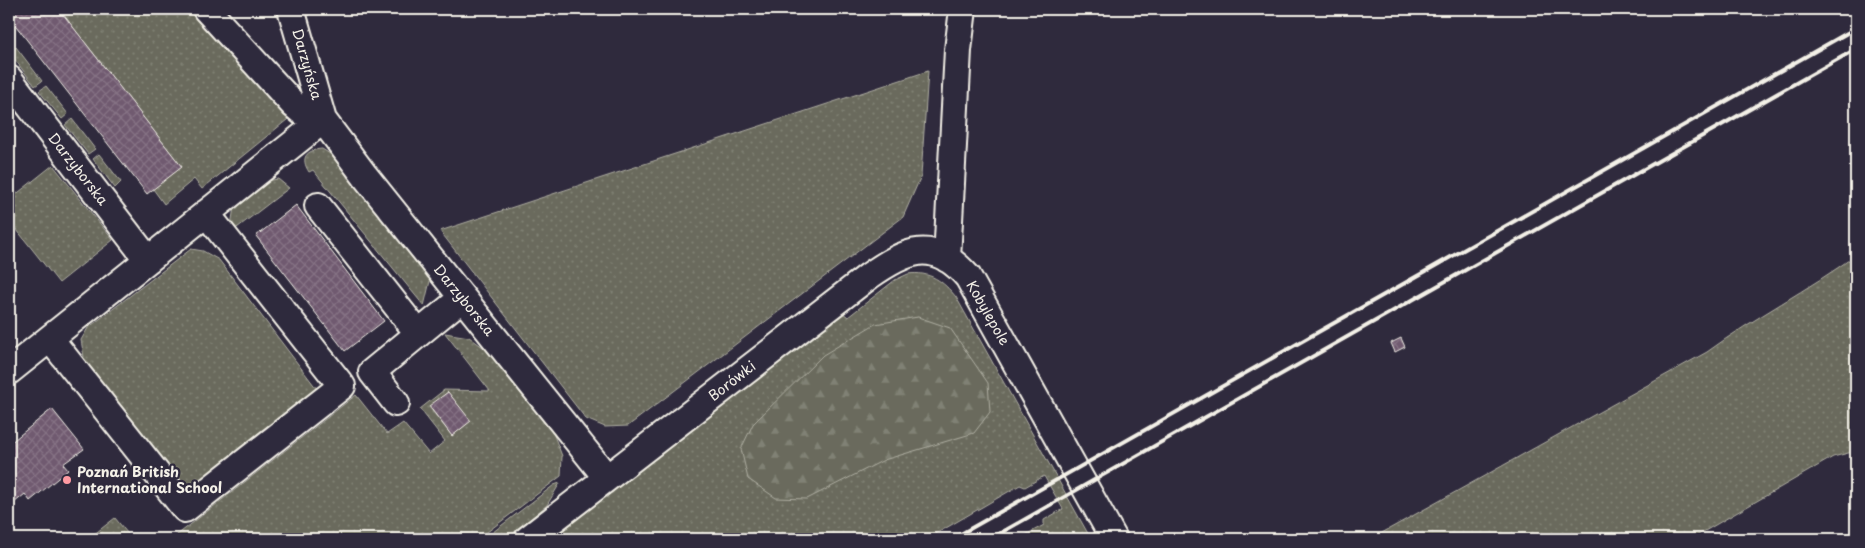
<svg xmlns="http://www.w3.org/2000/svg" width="1865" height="548" viewBox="0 0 1865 548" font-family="'Playpen Sans',sans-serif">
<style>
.grass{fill:url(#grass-dots);stroke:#afaea2;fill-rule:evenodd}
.forest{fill:url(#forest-firs);stroke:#afaea2}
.building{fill:url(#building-cross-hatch);stroke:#f4f1e8}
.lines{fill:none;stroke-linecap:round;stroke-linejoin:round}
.minor-casing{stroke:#f4f1e8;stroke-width:30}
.minor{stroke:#2f2a3d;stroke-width:26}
.rail{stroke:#f4f1e8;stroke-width:4}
.poi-dot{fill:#ff9aa2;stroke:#2f2a3d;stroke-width:2}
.labels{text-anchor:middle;stroke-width:4.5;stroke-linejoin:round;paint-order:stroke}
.street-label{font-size:14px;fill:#f4f1e8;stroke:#2f2a3d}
.poi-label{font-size:14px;font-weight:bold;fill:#f4f1e8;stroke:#2f2a3d;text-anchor:start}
</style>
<defs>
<pattern id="grass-dots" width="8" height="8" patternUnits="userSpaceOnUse" patternTransform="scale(1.25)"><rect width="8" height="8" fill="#6a6b5d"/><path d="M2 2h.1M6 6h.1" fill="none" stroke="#808174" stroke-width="1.8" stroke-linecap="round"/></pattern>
<pattern id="forest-firs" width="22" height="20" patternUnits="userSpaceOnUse" patternTransform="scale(1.25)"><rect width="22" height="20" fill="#6a6b5d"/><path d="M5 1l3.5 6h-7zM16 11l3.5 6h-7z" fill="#808174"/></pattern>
<pattern id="building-cross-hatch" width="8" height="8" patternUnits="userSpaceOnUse" patternTransform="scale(1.25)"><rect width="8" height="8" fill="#705a70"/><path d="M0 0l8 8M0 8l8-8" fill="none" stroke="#857284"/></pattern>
</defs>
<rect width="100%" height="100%" fill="#2f2a3d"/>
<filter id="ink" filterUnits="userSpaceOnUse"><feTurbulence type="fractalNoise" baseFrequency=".02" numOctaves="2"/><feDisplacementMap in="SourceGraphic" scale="10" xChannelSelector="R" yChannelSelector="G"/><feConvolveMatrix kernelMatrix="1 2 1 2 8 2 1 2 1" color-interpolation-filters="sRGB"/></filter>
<g filter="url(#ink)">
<path class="grass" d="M59,9H192L254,77L293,115L202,189L194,179L164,204L153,189L182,167Z
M16,47L42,81L35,86L9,52Z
M928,71L921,176L903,217L628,426L605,427L586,419L440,231Z
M46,86L68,114L62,119L39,91Z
M72,119L95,149L88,154L65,125Z
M322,149L335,157L428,273L430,281L424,306L313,170L309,172C300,158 306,150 322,149Z
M99,154L121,182L115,188L93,159Z
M53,165L113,240L59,283L9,220V200Z
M278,179L289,188L233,231L231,226L234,207L267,181Z
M191,249L203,251L219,260L320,393L191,490L185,489L79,361L84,357L81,340L88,328Z
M1856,255V451L1833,457L1691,539H1371L1707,352C1755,317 1808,290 1856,255Z
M908,274C930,271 943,281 956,297L1091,539H1018L1044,525V520L1063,509L1044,476L1025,487L1020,485L927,539H548L842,312L848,317L895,280Z
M445,333L469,337L487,350L550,425L562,456L561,476L478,539H172L356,395L387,434L403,423L429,454L445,441L420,409L444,390L490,391ZM448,392L470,421L452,436L429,407Z
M560,483L547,505L506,539H484L554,485Z
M115,518L132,539H88Z"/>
<path class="forest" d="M918,317L950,328L988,383L990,412L974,433L884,460L807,499L776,498L748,479L741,449L753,424L823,355L875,324Z"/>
<path class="building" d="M9,9H59L182,167L147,194L9,17Z
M296,205L384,321L345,351L256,236Z
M1401,338L1405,347L1395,352L1391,343Z
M448,392L471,421L452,436L429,406Z
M52,409L84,449L63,464L68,470L30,501L25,494L9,507V444Z"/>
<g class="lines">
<defs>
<path id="minor" d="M206,9L294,105L301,111L323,120L365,176L607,478
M291,9L323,120
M9,79L148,260
M318,206L418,333
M947,259L958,50L963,9
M51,340L185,509L342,386L206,213
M9,371L323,120
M396,403L372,372L462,298
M528,539L869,276C906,250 933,237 968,277L1114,539"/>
</defs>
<use href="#minor" class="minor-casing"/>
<use href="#minor" class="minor"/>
<path class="rail" d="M952,539L1856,28
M990,539L1856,49"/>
</g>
</g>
<circle class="poi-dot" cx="67" cy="480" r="5"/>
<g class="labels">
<g class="street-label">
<text transform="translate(307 64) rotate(74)" y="5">Darzyńska</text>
<text transform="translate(78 169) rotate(52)" y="5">Darzyborska</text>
<text transform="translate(464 300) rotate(51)" y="5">Darzyborska</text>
<text transform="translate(988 313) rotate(60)" y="5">Kobylepole</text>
<text transform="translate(732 381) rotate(-38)" y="5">Borówki</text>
</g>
<g class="poi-label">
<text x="77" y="477">Poznań British<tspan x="77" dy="16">International School</tspan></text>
</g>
</g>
<rect width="1865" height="548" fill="none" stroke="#2f2a3d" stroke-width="30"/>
<rect x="15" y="15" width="1835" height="518" fill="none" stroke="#f4f1e8" stroke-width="2" filter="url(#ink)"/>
</svg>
